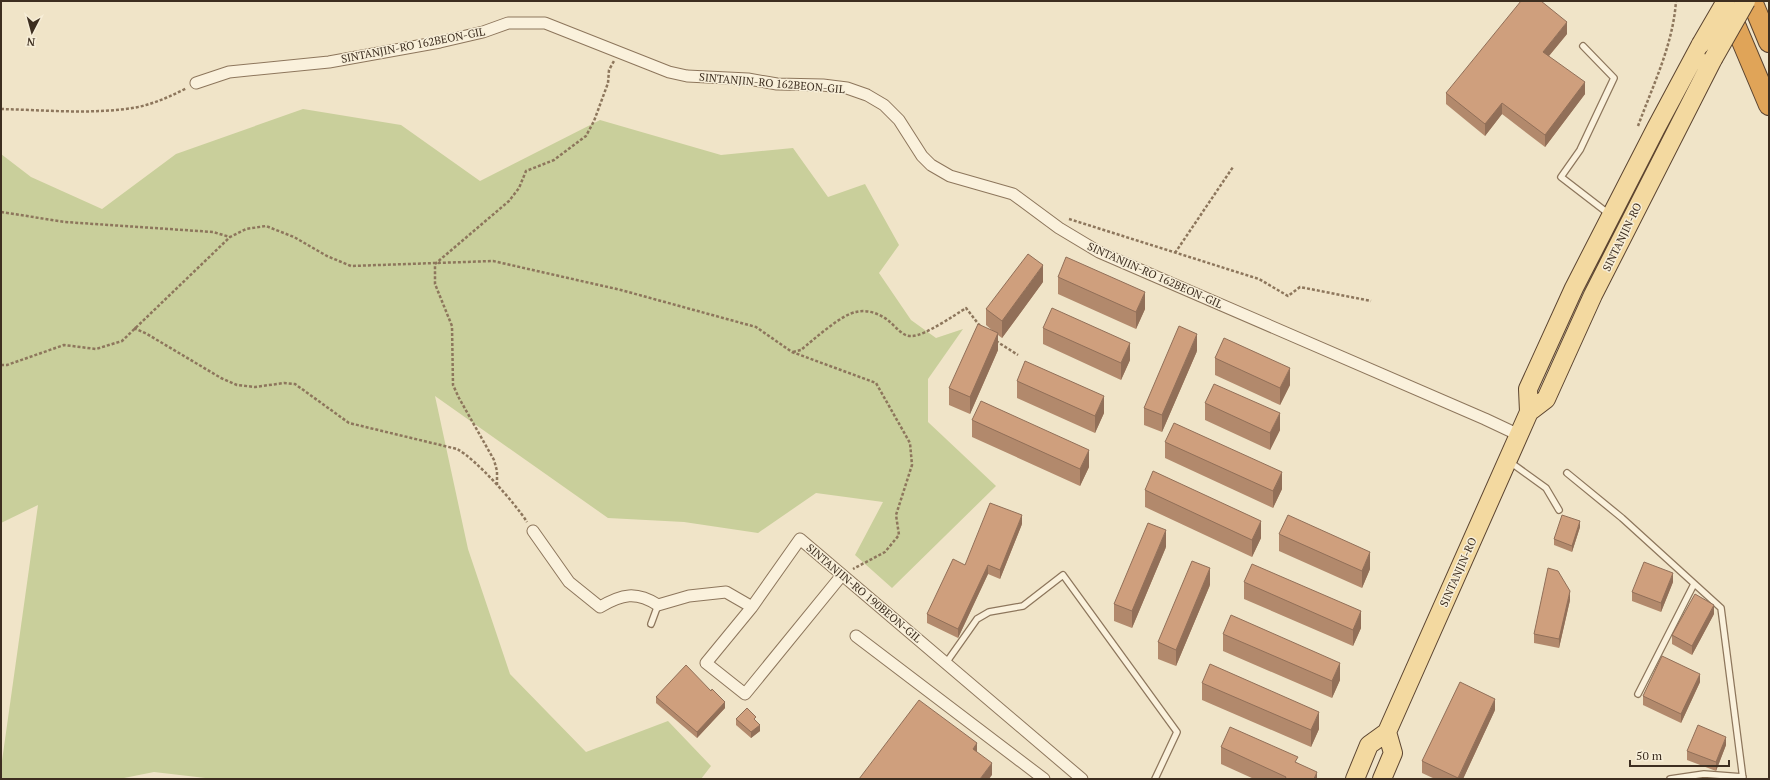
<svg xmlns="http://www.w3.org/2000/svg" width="1770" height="780" viewBox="0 0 1770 780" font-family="'PT Serif',serif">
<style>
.green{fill:#c9cf9b}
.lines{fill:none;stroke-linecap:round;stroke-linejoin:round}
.service-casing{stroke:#8d765c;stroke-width:8}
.minor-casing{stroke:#8d765c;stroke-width:13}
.primary-casing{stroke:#5b4430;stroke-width:20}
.motorway-casing{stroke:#5b4430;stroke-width:22}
.path{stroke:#8d765c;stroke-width:2.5;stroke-dasharray:3 2;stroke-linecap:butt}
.service{stroke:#faf1dc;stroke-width:5.5}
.minor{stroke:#faf1dc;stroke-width:11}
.primary{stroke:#f3d9a0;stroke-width:18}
.motorway{stroke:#e0a458;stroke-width:20}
.primary-bridge-casing{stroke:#5b4430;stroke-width:20;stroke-linecap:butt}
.primary-bridge{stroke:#f3d9a0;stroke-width:18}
.wall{fill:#b2896c}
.shaded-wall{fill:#916f58}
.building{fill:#cf9f7d;stroke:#916f58}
.labels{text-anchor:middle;stroke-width:3;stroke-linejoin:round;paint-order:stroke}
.street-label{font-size:11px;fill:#3d2e20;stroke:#f7eed8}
</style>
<rect width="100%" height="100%" fill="#f0e4c8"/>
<path class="green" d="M303,109L401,125L480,181L600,120L721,155L793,148L828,197L865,184L899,245L879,273L911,320L936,338L963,329L928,379V422L996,486L892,588L855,555L883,502L816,493L758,533L684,522L608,518L435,396L468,549L510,674L586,752L668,721L711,766L701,779H214L154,772L119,779H1V768L38,505L1,523V154L31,177L102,209L176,154Z"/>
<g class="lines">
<defs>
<path id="service" d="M1583,46L1614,78L1580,150L1561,177L1609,214
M1510,462L1546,488L1559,510
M1567,473L1622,518L1721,608L1743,779
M651,624L658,605
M946,663L977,619L989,612L1023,606L1063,575L1177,732L1155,779
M1638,694L1694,584
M1670,779L1704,774L1743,777"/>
<path id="minor" d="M196,83L229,72L329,62L440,42L483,32L508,23H545L669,72L687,76L748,79L777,84L823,85L847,88L867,95L884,105L899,120L922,156L931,165L950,176L1013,194L1059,228L1099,252L1485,419L1519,435
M533,531L569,582L600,607C622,594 636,591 658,605L689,596L726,592L752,607L800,539L1082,779
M752,607L706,663L745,694L842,575
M856,636L1044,779"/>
<path id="primary" d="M1529,412L1546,399L1593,295L1713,59
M1355,779L1369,745L1387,732L1529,412L1528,389L1574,288L1656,128L1701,44
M1382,779L1393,753L1387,732"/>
<path id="motorway" d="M1752,1L1769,42
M1728,8L1769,105"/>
</defs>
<use href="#service" class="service-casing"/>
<use href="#minor" class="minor-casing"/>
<use href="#primary" class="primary-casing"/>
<use href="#motorway" class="motorway-casing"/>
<path class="path" d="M1,109C45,110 95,115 138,107C156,103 171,96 187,88
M1638,126C1653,85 1673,45 1676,1
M1,212L65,222L213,232L230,237
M1069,219L1259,279L1288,296L1300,287L1371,301
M1175,253L1233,167
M134,328L147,334L221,378L237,385L255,387L284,383L295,384L349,423L457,449C476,459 515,503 527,522
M996,341L1018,355
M793,352L801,350C813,340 842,314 856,312C868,309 881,314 890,322C896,327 903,337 912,336C924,336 955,315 966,308L980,326
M1,365H7L64,345L96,349L122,341L230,237L246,229L266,226L294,237L327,256L351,266L493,261L621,290L756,327L792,352L876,383L910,443L912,465L896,515L899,535L885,552L853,569
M497,485V471L494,460L459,398L453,385L452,326L435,284V264L509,201L519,188L526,171L554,160L586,136L594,121L608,83L609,70L614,61"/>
<use href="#service" class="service"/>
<use href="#minor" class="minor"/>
<use href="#primary" class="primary"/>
<use href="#motorway" class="motorway"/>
<defs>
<path id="primary-bridge" d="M1701,44L1726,1
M1713,59L1746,1"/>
</defs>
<use href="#primary-bridge" class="primary-bridge-casing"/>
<use href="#primary-bridge" class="primary-bridge"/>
</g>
<path class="wall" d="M1567,34L1549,56L1585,94L1545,147L1502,114L1485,136L1446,104V93Z
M1058,277L1145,309L1136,329L1058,294Z
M1043,282L1002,338L998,335V350L970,414L949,405V388L994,332L986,325V309Z
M1043,328L1130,360L1121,380L1043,344Z
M1197,351L1162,432L1144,425V408Z
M1215,358L1290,385L1280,405L1215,375Z
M1017,381L1104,413L1095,433L1017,398Z
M1205,403L1280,430L1270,450L1205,420Z
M972,420L1089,467L1080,486L972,437Z
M1165,442L1282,489L1273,508L1165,458Z
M1145,490L1261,538L1252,557L1145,507Z
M1022,524L1000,579L988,574L958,638L927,623V614L965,565Z
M1580,527L1572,552L1554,545V539Z
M1279,534L1370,569L1362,588L1279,551Z
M1166,547L1132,628L1114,621V604Z
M1244,582L1361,628L1353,646L1244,599Z
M1673,582L1661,612L1632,601V592Z
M1210,585L1176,666L1158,659V642Z
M1570,600L1559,648L1534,643V634Z
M1714,614L1692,655L1672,644V635Z
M1223,634L1340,680L1332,698L1223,651Z
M1700,682L1681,723L1643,705V696Z
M1202,683L1319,729L1311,747L1202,700Z
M656,697L725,708L697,738L656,703Z
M1495,710L1463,779H1435L1422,773V761Z
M736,719L756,721L760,731L751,738L736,725Z
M1726,745L1716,771L1687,760V751Z
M1221,747L1298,763L1317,779H1254L1221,764Z"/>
<path class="shaded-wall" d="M1567,22V34L1543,63V52Z
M1585,82V94L1545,147V135Z
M1502,103V114L1485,136V124Z
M1043,265V282L1002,338V321Z
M1145,292V309L1136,329V312Z
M998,333V350L970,414V397Z
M1197,334V351L1162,432V415Z
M1130,343V360L1121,380V363Z
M1290,368V385L1280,405V388Z
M1104,396V413L1095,433V416Z
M1280,413V430L1270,450V433Z
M1089,450V467L1080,486V469Z
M1282,472V489L1273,508V491Z
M1022,515V524L1000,579V570Z
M1261,521V538L1252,557V540Z
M1580,521V527L1572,552V546Z
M1166,530V547L1132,628V611Z
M1370,552V569L1362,588V571Z
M988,565V574L958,638V629Z
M1210,568V585L1176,666V650Z
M1673,573V582L1661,612V603Z
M1570,591V600L1559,648V639Z
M1714,605V614L1692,655V646Z
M1361,611V628L1353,646V630Z
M1340,663V680L1332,698V681Z
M1700,674V682L1681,723V714Z
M1495,699V710L1463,779H1458Z
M725,702V708L697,738V732Z
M1319,712V729L1311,747V730Z
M760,725V731L751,738V732Z
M1726,737V745L1716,771V762Z
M977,743V755L973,749Z
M992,763V775L989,779H980Z
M1317,772V779H1314Z"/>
<path class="building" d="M1521,1H1541L1567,22L1543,52L1585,82L1545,135L1502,103L1485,124L1446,93Z
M1028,254L1043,265L1002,321L986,309Z
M1066,257L1145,292L1136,312L1058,277Z
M1052,308L1130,343L1121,363L1043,328Z
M978,324L998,333L970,397L949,388Z
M1179,326L1197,334L1162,415L1144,408Z
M1224,338L1290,368L1280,388L1215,358Z
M1025,361L1104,396L1095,416L1017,381Z
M1214,384L1280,413L1270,433L1205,403Z
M981,401L1089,450L1080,469L972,420Z
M1174,423L1282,472L1273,491L1165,442Z
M1153,471L1261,521L1252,540L1145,490Z
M990,503L1022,515L1000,570L988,565L958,629L927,614L953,559L965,565Z
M1288,515L1370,552L1362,571L1279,534Z
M1562,515L1580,521L1572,546L1554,539Z
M1148,523L1166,530L1132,611L1114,604Z
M1192,561L1210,568L1176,650L1158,642Z
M1644,562L1673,573L1661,603L1632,592Z
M1252,564L1361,611L1353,630L1244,582Z
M1548,568L1558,571L1570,591L1559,639L1534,634Z
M1695,594L1714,605L1692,646L1672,635Z
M1231,615L1340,663L1332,681L1223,634Z
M1662,656L1700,674L1681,714L1643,696Z
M1210,664L1319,712L1311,730L1202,683Z
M686,665L711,691L712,689L725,702L697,732L656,697Z
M1460,682L1495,699L1458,778L1422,761Z
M919,700L977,743L973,749L992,763L980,779H859Z
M747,708L756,717L754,719L760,725L751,732L736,719Z
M1698,725L1726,737L1716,762L1687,751Z
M1230,727L1298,757L1295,762L1317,772L1314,779H1285L1286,777L1221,747Z"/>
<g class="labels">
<g class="street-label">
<text transform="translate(413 45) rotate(-11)" y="4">SINTANJIN-RO 162BEON-GIL</text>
<text transform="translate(772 83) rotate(5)" y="4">SINTANJIN-RO 162BEON-GIL</text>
<text transform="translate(1622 237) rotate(-64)" y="4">SINTANJIN-RO</text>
<text transform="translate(1155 275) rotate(24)" y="4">SINTANJIN-RO 162BEON-GIL</text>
<text transform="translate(1458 572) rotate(-66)" y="4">SINTANJIN-RO</text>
<text transform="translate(864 593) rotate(40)" y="4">SINTANJIN-RO 190BEON-GIL</text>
</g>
</g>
<rect width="1770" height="780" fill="none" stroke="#3d2e20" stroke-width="4"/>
<g transform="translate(32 32) rotate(186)" stroke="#f7eed8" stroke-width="3" paint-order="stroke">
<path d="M0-3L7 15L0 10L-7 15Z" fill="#3d2e20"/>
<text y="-6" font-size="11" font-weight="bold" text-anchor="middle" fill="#3d2e20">N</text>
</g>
<path d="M1630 760v6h99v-6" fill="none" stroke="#3d2e20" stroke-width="2"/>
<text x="1636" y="760" font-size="12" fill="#3d2e20" stroke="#f7eed8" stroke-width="3" paint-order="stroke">50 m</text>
</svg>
